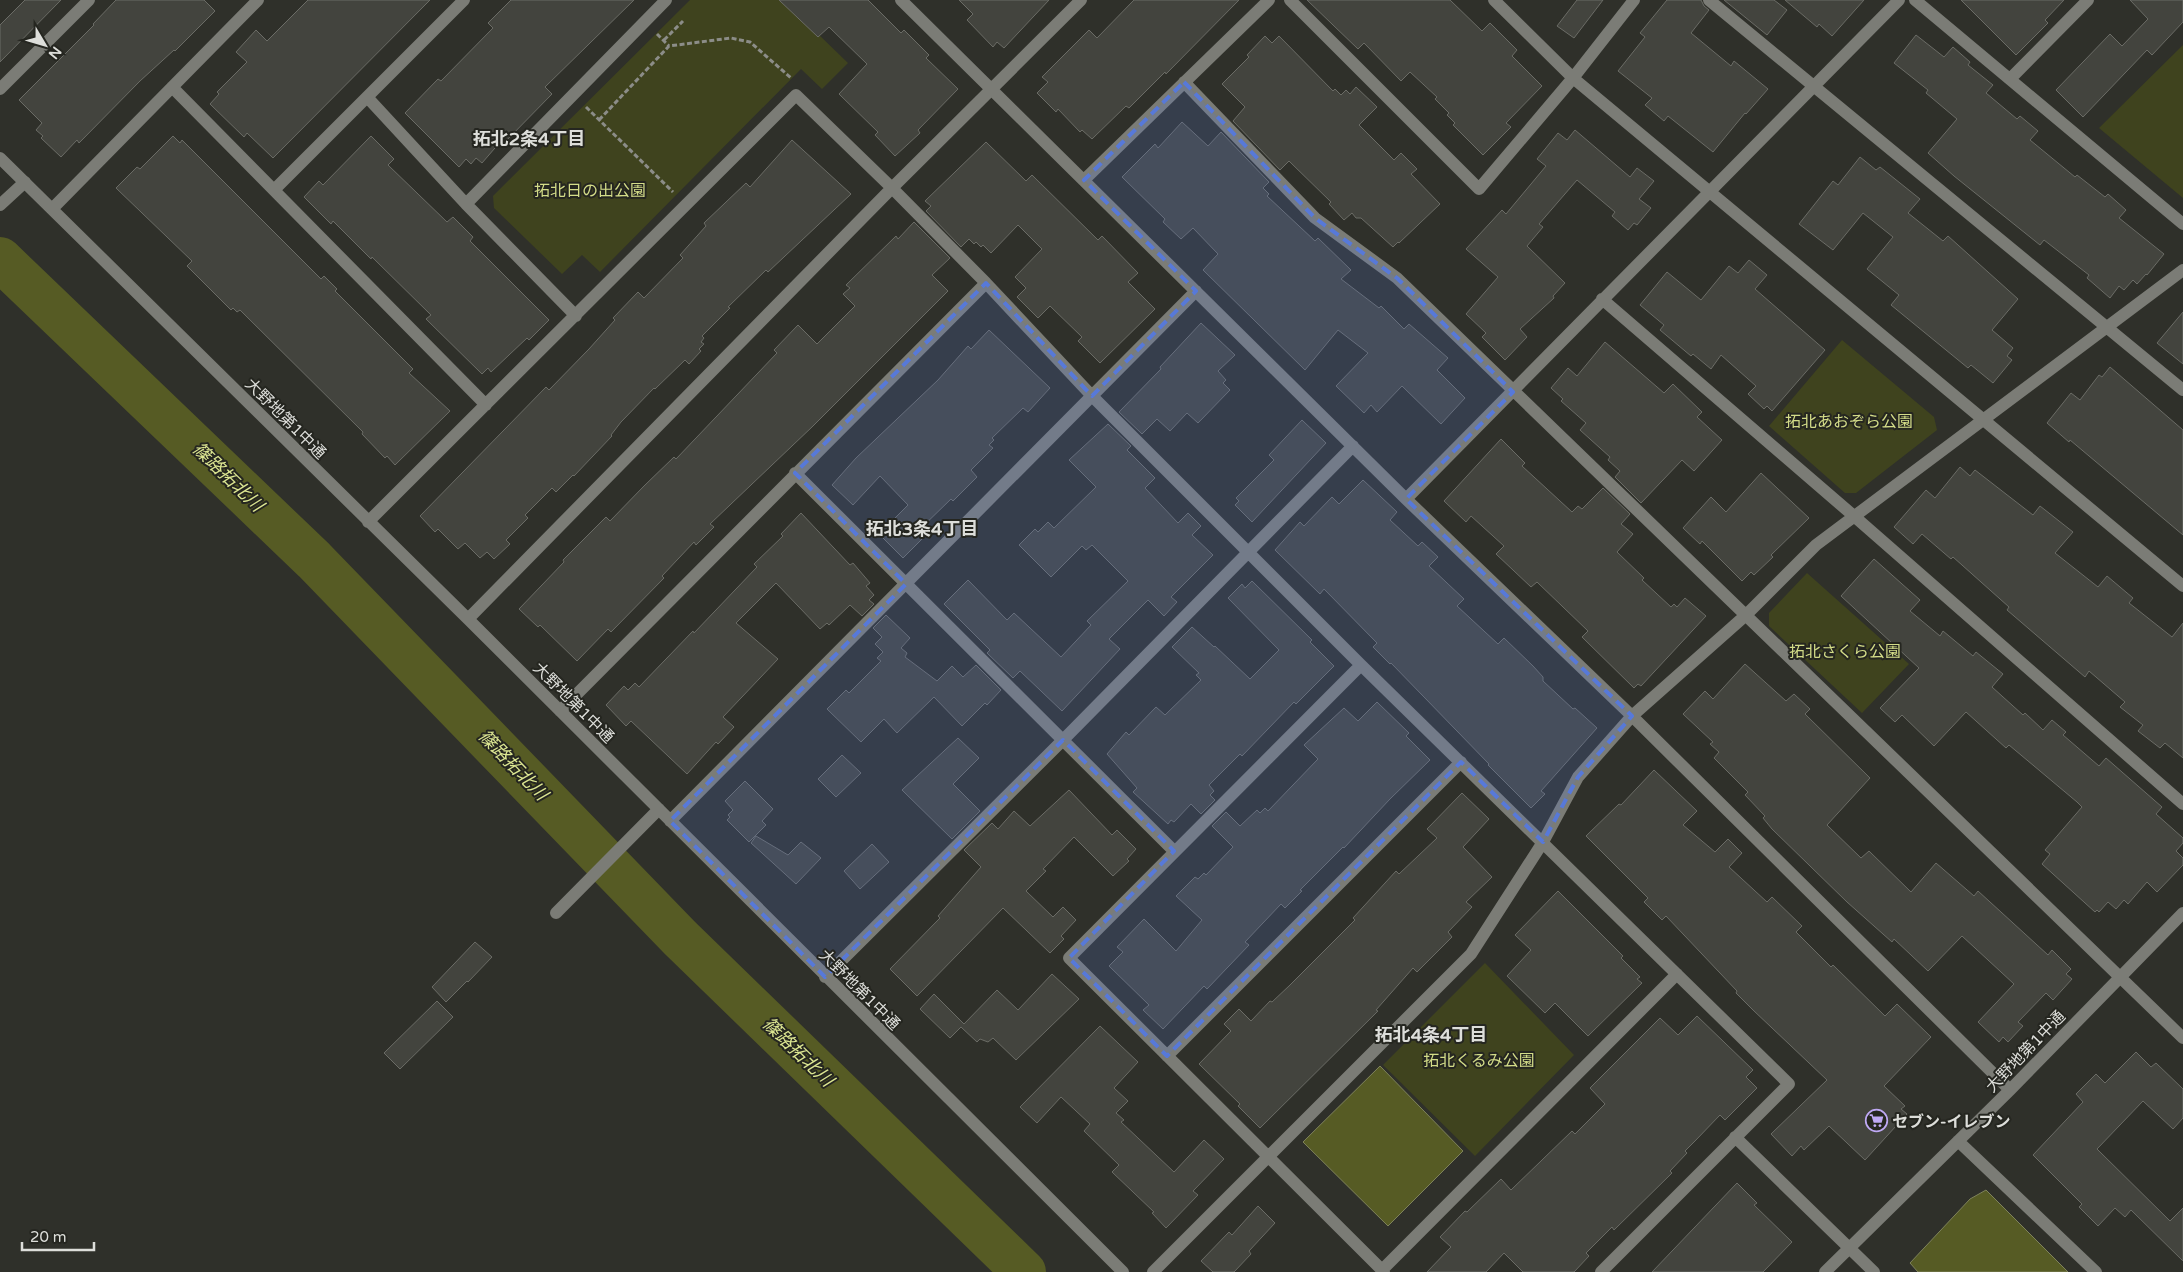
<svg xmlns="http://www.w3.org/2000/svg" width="2183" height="1272" viewBox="0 0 2183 1272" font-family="'Varela Round','Noto Sans JP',sans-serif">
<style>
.green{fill:#3f431e}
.water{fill:#565b24;stroke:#7e825b}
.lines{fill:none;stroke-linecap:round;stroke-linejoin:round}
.river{stroke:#565b24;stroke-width:44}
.building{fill:#43443e;stroke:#6b6c66}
.path{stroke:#8c8d88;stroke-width:3;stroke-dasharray:5 2.5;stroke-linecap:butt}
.minor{stroke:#7b7c76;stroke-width:12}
.marked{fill:#5779d9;fill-opacity:0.2;stroke:#5779d9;stroke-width:4;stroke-dasharray:10 6;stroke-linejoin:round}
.labels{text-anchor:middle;stroke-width:4;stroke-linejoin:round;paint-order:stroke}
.park-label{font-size:16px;fill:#d3dc88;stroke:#252620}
.street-label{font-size:16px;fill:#dddeda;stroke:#252620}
.poi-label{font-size:16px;font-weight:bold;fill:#dddeda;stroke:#252620;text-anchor:start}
.neighbourhood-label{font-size:18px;font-weight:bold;fill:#dddeda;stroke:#252620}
.water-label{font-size:18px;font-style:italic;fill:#dde792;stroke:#252620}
</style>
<rect width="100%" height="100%" fill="#2f302a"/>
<path class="green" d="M690,0H783L848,63L822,89L801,69L600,272L582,255L562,274L494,208L493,196Z
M2183,45V198L2099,128Z
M1842,340L1934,417L1937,430L1856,493H1845L1769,426Z
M1807,573L1909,664L1862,713L1769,626V613Z
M1485,963L1574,1055L1475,1156L1383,1065Z"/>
<path class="water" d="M1380,1066L1463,1151L1388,1226L1303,1142Z
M1986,1190L2068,1272H1918L1910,1263L1970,1199Z"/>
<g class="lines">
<path class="river" d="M0,259L314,560L680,938L1024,1272"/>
</g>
<path class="building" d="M25,0H61L0,62V25Z
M116,0H204L215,11L175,51L174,50L140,81L79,143L77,140L61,157L41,138L43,136L36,130L42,123L19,100L94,25L93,24Z
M308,0H430L273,158L247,133L244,137L210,104L219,94L217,92L247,62L236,52L256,30L267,41Z
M511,0H634L545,87L552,94L504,143L501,141L482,163L476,158L471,164L466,159L459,167L405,113L438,79L441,81L493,28L488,23Z
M779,0H868L901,33L904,30L929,55L926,58L958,89L918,130L920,133L895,156L875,135L878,132L839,94L867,64L829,27L818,37Z
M959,0H1049L1004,48L997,42L993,47L967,20L973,14Z
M1134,0H1239L1166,74L1165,72L1129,108L1126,106L1092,139L1082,130L1080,132L1058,109L1056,112L1037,93L1048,82L1042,77L1089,30L1097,38Z
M1307,0H1450L1482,31L1490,23L1517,50L1512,56L1542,86L1506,123L1511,127L1483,155L1453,125L1455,123L1447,115L1449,113L1435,99L1437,97L1410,72L1401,81L1364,43L1358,49Z
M1577,0H1603L1574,38L1557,26Z
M1667,0H1701L1704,6L1709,10L1691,33L1731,66L1734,61L1768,89L1746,114L1745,113L1713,152L1668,116L1664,121L1645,105L1652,98L1618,71L1645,37L1640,33Z
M1724,0H1774L1787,10L1767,35Z
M1785,0H1864L1832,36L1819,24L1817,27Z
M1961,0H2064L2045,20L2048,23L2016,55Z
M2130,0H2183V22L2152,55L2147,50L2083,117L2056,90L2110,34L2122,46L2148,19Z
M1916,35L1944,57L1953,47L1970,62L1968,65L1993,85L1986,93L2017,119L2020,116L2038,131L2030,140L2075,177L2077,175L2105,197L2108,194L2126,210L2119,218L2164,254L2147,275L2146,274L2137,284L2133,280L2124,290L2119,286L2110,298L2087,278L2089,275L2044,240L2040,245L1954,176L1928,153L1957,119L1926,93L1928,90L1894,63Z
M1265,36L1272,43L1279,36L1333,91L1335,89L1341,95L1346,90L1350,94L1356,87L1377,107L1359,125L1394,160L1401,153L1417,169L1411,174L1440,204L1399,243L1398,242L1393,247L1361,218H1356L1352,213L1344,220L1329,204L1331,202L1289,161L1280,170L1233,121L1245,107L1222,84L1249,57L1247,55Z
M1182,122L1208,146L1221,132L1269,182L1263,188L1269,194L1267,196L1315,241L1318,238L1351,270L1341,279L1379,308L1381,306L1404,329L1409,324L1448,358L1437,370L1465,398L1441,424L1402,386L1377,412L1371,405L1364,413L1336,386L1368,353L1338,330L1305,370L1203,270L1218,254L1193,228L1181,239L1163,222L1165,219L1122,177L1155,144L1158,148Z
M1575,130L1630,177L1637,168L1654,181L1639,199L1651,208L1637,225L1634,223L1628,230L1612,216L1615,212L1577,180L1539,224L1543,227L1527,246L1565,283L1553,296L1554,298L1520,329L1527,337L1505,360L1482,337L1486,333L1466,314L1498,277L1466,249L1502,210L1506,214L1546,166L1537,159L1558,133L1567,140Z
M173,136L180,143L182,140L321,279L324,276L337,289L335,291L413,369L409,373L450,411L395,465L387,456L385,458L362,434L363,432L240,310L237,312L233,308L231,310L187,266L192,261L116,188L137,167L140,169Z
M371,136L394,159L388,165L447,222L453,217L473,237L470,241L549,320L529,340L527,338L491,372L488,368L482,374L426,319L431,315L372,257L371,259L333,221L331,224L304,197L319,181L323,185Z
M792,140L851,194L768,272L766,270L728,307L730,308L702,336L704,338L701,342L704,344L699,349L701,351L689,364L685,360L655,389L654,388L621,422L611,435L612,436L574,476L573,475L556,492L552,488L525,515L528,518L506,540L510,544L494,559L487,552L480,558L465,543L458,549L438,529L435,532L420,516L546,387L549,390L589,349L615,320L613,318L638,292L644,298L683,258L680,255L706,226L704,223L746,183L750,187Z
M986,142L1026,181L1032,175L1098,240L1102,236L1138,273L1128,282L1155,309L1100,363L1078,341L1082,337L1050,306L1038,318L1017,297L1026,288L1015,277L1042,249L1018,225L991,253L983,245L981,247L976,242L974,244L969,239L961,247L926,211L931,206L925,201Z
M1860,157L1876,170L1880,167L1920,199L1908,213L1943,241L1948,236L2018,299L1992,330L2013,348L2007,356L2012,360L1993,383L1971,365L1968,368L1891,305L1899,295L1867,269L1893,237L1863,213L1833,250L1799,224L1833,181L1838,185Z
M914,222L950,258L932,275L948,291L813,426L710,524L714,527L696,545L694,542L662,576L664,578L611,632L608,629L577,661L540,625L538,627L519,609L564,562L563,560L606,517L610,521L644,486L674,457L676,459L777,353L774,350L798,325L817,344L855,306L843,294L850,288L846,285L896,236L898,239Z
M1749,260L1767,275L1755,289L1825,350L1772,411L1767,406L1764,409L1748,394L1756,386L1721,355L1711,369L1693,354L1691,356L1660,330L1664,325L1640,305L1667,272L1701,300L1729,266L1738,273Z
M2183,312V364L2157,343Z
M1201,323L1235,355L1218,371L1226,380L1223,383L1230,390L1198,423L1187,413L1170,431L1157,419L1142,434L1119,412L1161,369L1160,367Z
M989,330L1050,388L1028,412L1023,408L992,438L994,440L989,445L993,448L971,470L977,477L953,501L951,499L917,532L923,538L903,558L879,534L908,505L880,476L853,505L832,485L856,458L938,380L968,346L971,349Z
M1605,342L1664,393L1673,384L1702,412L1697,417L1722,440L1694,471L1682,460L1641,503L1615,477L1620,471L1608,460L1610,457L1580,430L1586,423L1561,401L1563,399L1551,388L1568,368L1577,376Z
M2110,367L2183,430V535L2070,440L2069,442L2047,423L2071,393L2080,400L2099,375L2102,377Z
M1302,420L1326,443L1252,522L1235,505L1239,501L1236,498L1274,460L1269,455Z
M1108,424L1131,446L1127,450L1155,478L1145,488L1178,523L1188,513L1201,526L1192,535L1213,555L1171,597L1177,602L1164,616L1148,600L1109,639L1120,649L1062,711L1020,671L1013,678L987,653L990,650L944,604L968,580L1007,620L1014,613L1061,657L1091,625L1087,621L1128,581L1092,545L1086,550L1082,546L1051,577L1019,545L1035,529L1038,532L1048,522L1054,528L1096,487L1069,460Z
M1501,439L1525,463L1522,466L1572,512L1578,506L1582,509L1603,488L1630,514L1621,524L1633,534L1617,552L1644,578L1642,580L1671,607L1674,604L1677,607L1685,598L1706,616L1641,686L1638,684L1634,688L1582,637L1588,631L1537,582L1531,587L1496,554L1504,546L1471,516L1466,522L1444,501Z
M1960,467L1970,476L1975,470L2033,515L2040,506L2073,532L2055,553L2098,587L2107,576L2133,598L2129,603L2172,637L2183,623V758L2165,743L2160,748L2138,731L2143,725L2120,707L2125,702L2089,671L2085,677L2007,610L2009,607L1953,557L1951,559L1922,534L1913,544L1894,527L1926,490L1935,498Z
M1761,473L1809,518L1771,555L1773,557L1754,575L1751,572L1742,581L1702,541L1700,544L1683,528L1711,497L1726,512Z
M1363,480L1397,512L1390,520L1418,546L1422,542L1438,557L1429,566L1464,599L1457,606L1498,644L1504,638L1533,666L1543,677V681L1573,709L1575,708L1597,728L1541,791L1545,794L1531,808L1488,765L1489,764L1391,663L1390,664L1373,647L1377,643L1324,589L1320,594L1275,550L1300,522L1304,526L1332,497L1339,504Z
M801,513L850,565L853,563L870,583L866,586L874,595L869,600L874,604L862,616L850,605L829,625L827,623L820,629L776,583L736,623L778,659L723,717L734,727L718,744L716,742L687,774L631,721L626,726L606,705L624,686L628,690L635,683L639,687L693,631L694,633L757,567L754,564L783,536L781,534Z
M1874,559L1920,600L1910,611L1940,636L1943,631L1973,656L1976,652L2003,674L1992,687L2023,715L2025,713L2043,730L2052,720L2066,732L2063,735L2099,766L2106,758L2162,807L2156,814L2183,838V843L2176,851L2183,858V865L2157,892L2147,882L2128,904L2124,900L2116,909L2108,902L2099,912L2097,910L2095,912L2042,864L2050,854L2045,850L2082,807L2077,802L2009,745L2006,748L1966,712L1934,746L1902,715L1895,722L1880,708L1919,668L1841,596Z
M1252,581L1312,640L1310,642L1334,666L1296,704L1294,702L1242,756L1240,754L1209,785L1214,791L1210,795L1215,800L1201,814L1191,804L1174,822L1171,820L1168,824L1133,792L1137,788L1107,754L1126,732L1129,735L1156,707L1165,715L1201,680L1196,675L1199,673L1172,647L1192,627L1214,647L1215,646L1250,679L1279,650L1228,598L1242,584L1245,588Z
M886,615L910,638L901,648L907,653L905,657L937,681L952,666L963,677L976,665L1001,690L987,705L985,703L962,726L934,697L897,733L884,719L861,742L827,709L846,690L849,693L881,661L877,658L883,652L875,644L882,637L873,628Z
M1745,664L1786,701L1794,694L1810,709L1805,714L1870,778L1827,825L1861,858L1869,851L1911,892L1936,863L1974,896L1978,891L2048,955L2052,950L2071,969L2066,974L2072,979L2053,1000L2046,993L2018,1022L2023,1026L2008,1042L2003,1037L1999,1042L1978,1022L2014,984L1962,936L1928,971L1894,939L1892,942L1847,902L1772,829L1763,818L1765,816L1745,795L1748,792L1714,758L1719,752L1710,744L1713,742L1683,714L1705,691L1713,699Z
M1377,702L1409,733L1406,736L1430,760L1390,799L1344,848L1343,847L1300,890L1302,891L1285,908L1281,904L1245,942L1249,945L1207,989L1204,986L1163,1029L1143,1010L1149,1005L1109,966L1123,952L1117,947L1144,919L1176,951L1202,920L1176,896L1195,877L1198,879L1204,873L1206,875L1233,847L1212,826L1226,812L1240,826L1257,810L1260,813L1265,808L1268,811L1318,759L1304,745L1344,708L1358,721Z
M958,738L979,758L953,784L980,811L952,839L902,790Z
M842,755L861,773L836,797L818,779Z
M1654,770L1697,811L1683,825L1715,852L1728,839L1742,853L1729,867L1767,902L1772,897L1802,926L1796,932L1831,967L1833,965L1885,1016L1897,1004L1931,1037L1884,1086L1905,1106L1901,1109L1907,1114L1865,1160L1829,1126L1804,1150L1801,1146L1792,1156L1771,1134L1827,1080L1753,1010L1736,993L1737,991L1666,916L1662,920L1644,902L1648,898L1586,836L1619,804L1621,805Z
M745,781L773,809L762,821L766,825L749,842L727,820L730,817L728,815L733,810L725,801Z
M1069,790L1112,835L1117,830L1136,849L1127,859L1129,861L1113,876L1074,837L1043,869L1046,871L1026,891L1053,917L1063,907L1076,920L1061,936L1064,939L1050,953L1003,908L917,996L890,969L940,918L938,916L981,867L964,850L992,823L998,829L1014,811L1030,826Z
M1462,793L1489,819L1463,847L1492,877L1466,902L1472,907L1448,932L1452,937L1417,972L1413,968L1376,1010L1378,1011L1260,1128L1238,1106L1240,1104L1199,1064L1231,1031L1224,1024L1239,1009L1251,1021L1270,1001L1272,1002L1290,985L1355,920L1353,918L1396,871L1399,874L1437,838L1427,829Z
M756,836L788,855L801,842L821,858L796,884L751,843Z
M872,844L889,862L860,889L844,871Z
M1558,891L1623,956L1621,958L1640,977L1637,979L1642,983L1588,1036L1555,1003L1545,1013L1507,976L1531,950L1515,935Z
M475,942L492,957L468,982L467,981L446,1002L432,987Z
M1052,974L1079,999L1016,1060L993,1038L988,1042L980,1039L977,1042L961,1027L950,1038L920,1009L934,994L964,1024L997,990L1018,1010Z
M437,1001L453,1017L400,1069L384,1053Z
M1697,1016L1753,1070L1746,1077L1757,1088L1725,1120L1720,1115L1695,1141L1685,1151L1687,1153L1670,1171L1672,1173L1614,1230L1612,1227L1586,1253L1589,1256L1574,1272H1523L1504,1253L1486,1272H1427L1451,1247L1440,1237L1465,1211L1467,1212L1501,1179L1511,1190L1572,1131L1575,1134L1605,1104L1590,1088L1660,1018L1678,1035Z
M1100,1026L1138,1062L1114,1088L1128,1101L1116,1113L1124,1120L1121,1122L1174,1172L1204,1140L1224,1159L1193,1191L1198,1195L1166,1228L1152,1213L1154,1212L1112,1172L1119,1165L1084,1131L1090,1124L1061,1097L1037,1123L1020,1107Z
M2136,1052L2151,1067L2156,1063L2183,1089V1118L2173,1129L2143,1101L2097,1149L2170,1221L2183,1208V1261L2131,1210L2125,1217L2115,1208L2098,1226L2079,1207L2082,1204L2033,1155L2083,1102L2076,1094L2096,1074L2105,1083Z
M1737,1183L1757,1203L1754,1205L1792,1242L1763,1272H1652Z
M1258,1206L1275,1223L1249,1251L1251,1254L1234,1272H1213L1201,1261L1229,1232L1232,1235Z"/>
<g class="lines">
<path class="path" d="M657,34L669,46
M664,40L683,21
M586,107L673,192
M599,120L669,46L731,38L750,42L791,78"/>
<path class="minor" d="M901,0L1406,499L1632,716L2010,1090
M1290,0L1479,189L1573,78L1634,0
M1494,0L1573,78L2183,586
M1709,0L2183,390
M1915,0L2183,224
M2010,79L2088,0
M1184,82L1315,218L1397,278L2183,1038
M172,87L486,405
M0,89L89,0
M367,97L466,204L576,316
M0,158L468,619L1123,1272
M1084,180L1269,0
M274,190L464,0
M466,204L666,0
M0,205L25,182
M53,208L258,0
M1602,299L1855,517L2183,804
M795,473L1174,851
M1406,499L1899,0
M368,522L796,95L892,188L986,283L1092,396L1361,665L1789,1084L1601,1272
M468,619L892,188L1081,0
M1361,665L1069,958L1384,1272
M560,711L986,283
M670,821L1196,291
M556,913L659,809
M825,977L1063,740L1353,446
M1167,1056L1461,762
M1735,1137L1874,1272
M1958,1141L2096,1272
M1382,1270L1677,974
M1153,1272L1471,954L1543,842L1578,777L1632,716L1746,615L1816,545L2183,270
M1825,1272L2010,1090L2183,913"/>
</g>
<path class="marked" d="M1184,82L1315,218L1397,278L1513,392L1406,499L1632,716L1578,777L1543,842L1461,762L1167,1056L1069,958L1174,851L1063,740L825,977L670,821L906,584L795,473L986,283L1092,396L1196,291L1084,180Z"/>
<defs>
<symbol id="supermarket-ring" viewBox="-11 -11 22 22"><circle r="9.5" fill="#252620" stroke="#bfa9f4" stroke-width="1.5"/><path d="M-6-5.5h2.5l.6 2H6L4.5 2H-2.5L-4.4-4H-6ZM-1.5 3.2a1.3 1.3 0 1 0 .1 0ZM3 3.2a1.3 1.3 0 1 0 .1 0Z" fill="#bfa9f4"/></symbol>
</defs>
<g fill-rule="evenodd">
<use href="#supermarket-ring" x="1864" y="1108" width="25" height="25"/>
</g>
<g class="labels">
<g class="park-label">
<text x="590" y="196">拓北日の出公園</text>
<text x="1849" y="427">拓北あおぞら公園</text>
<text x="1845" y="657">拓北さくら公園</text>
<text x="1479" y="1066">拓北くるみ公園</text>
</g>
<g class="street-label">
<text transform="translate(286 418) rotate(45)" y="6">大野地第1中通</text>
<text transform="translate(574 702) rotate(45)" y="6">大野地第1中通</text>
<text transform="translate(860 989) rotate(45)" y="6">大野地第1中通</text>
<text transform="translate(2025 1051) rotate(-46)" y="6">大野地第1中通</text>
</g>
<g class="poi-label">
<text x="1892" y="1127">セブン-イレブン</text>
</g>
<g class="neighbourhood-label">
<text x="529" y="145">拓北2条4丁目</text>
<text x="922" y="535">拓北3条4丁目</text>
<text x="1431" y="1041">拓北4条4丁目</text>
</g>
<g class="water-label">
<text transform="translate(228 477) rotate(44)" y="6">篠路拓北川</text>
<text transform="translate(513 765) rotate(46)" y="6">篠路拓北川</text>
<text transform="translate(798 1052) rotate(44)" y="6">篠路拓北川</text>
</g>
</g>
<g transform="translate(45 45) rotate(128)" stroke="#252620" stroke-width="4" paint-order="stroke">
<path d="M0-4L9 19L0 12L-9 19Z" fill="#dddeda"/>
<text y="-8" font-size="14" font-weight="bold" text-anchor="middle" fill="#dddeda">N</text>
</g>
<path d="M22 1242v8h72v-8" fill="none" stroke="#dddeda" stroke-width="2.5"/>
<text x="30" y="1242" font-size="15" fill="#dddeda" stroke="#252620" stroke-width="4" paint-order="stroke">20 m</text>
</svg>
